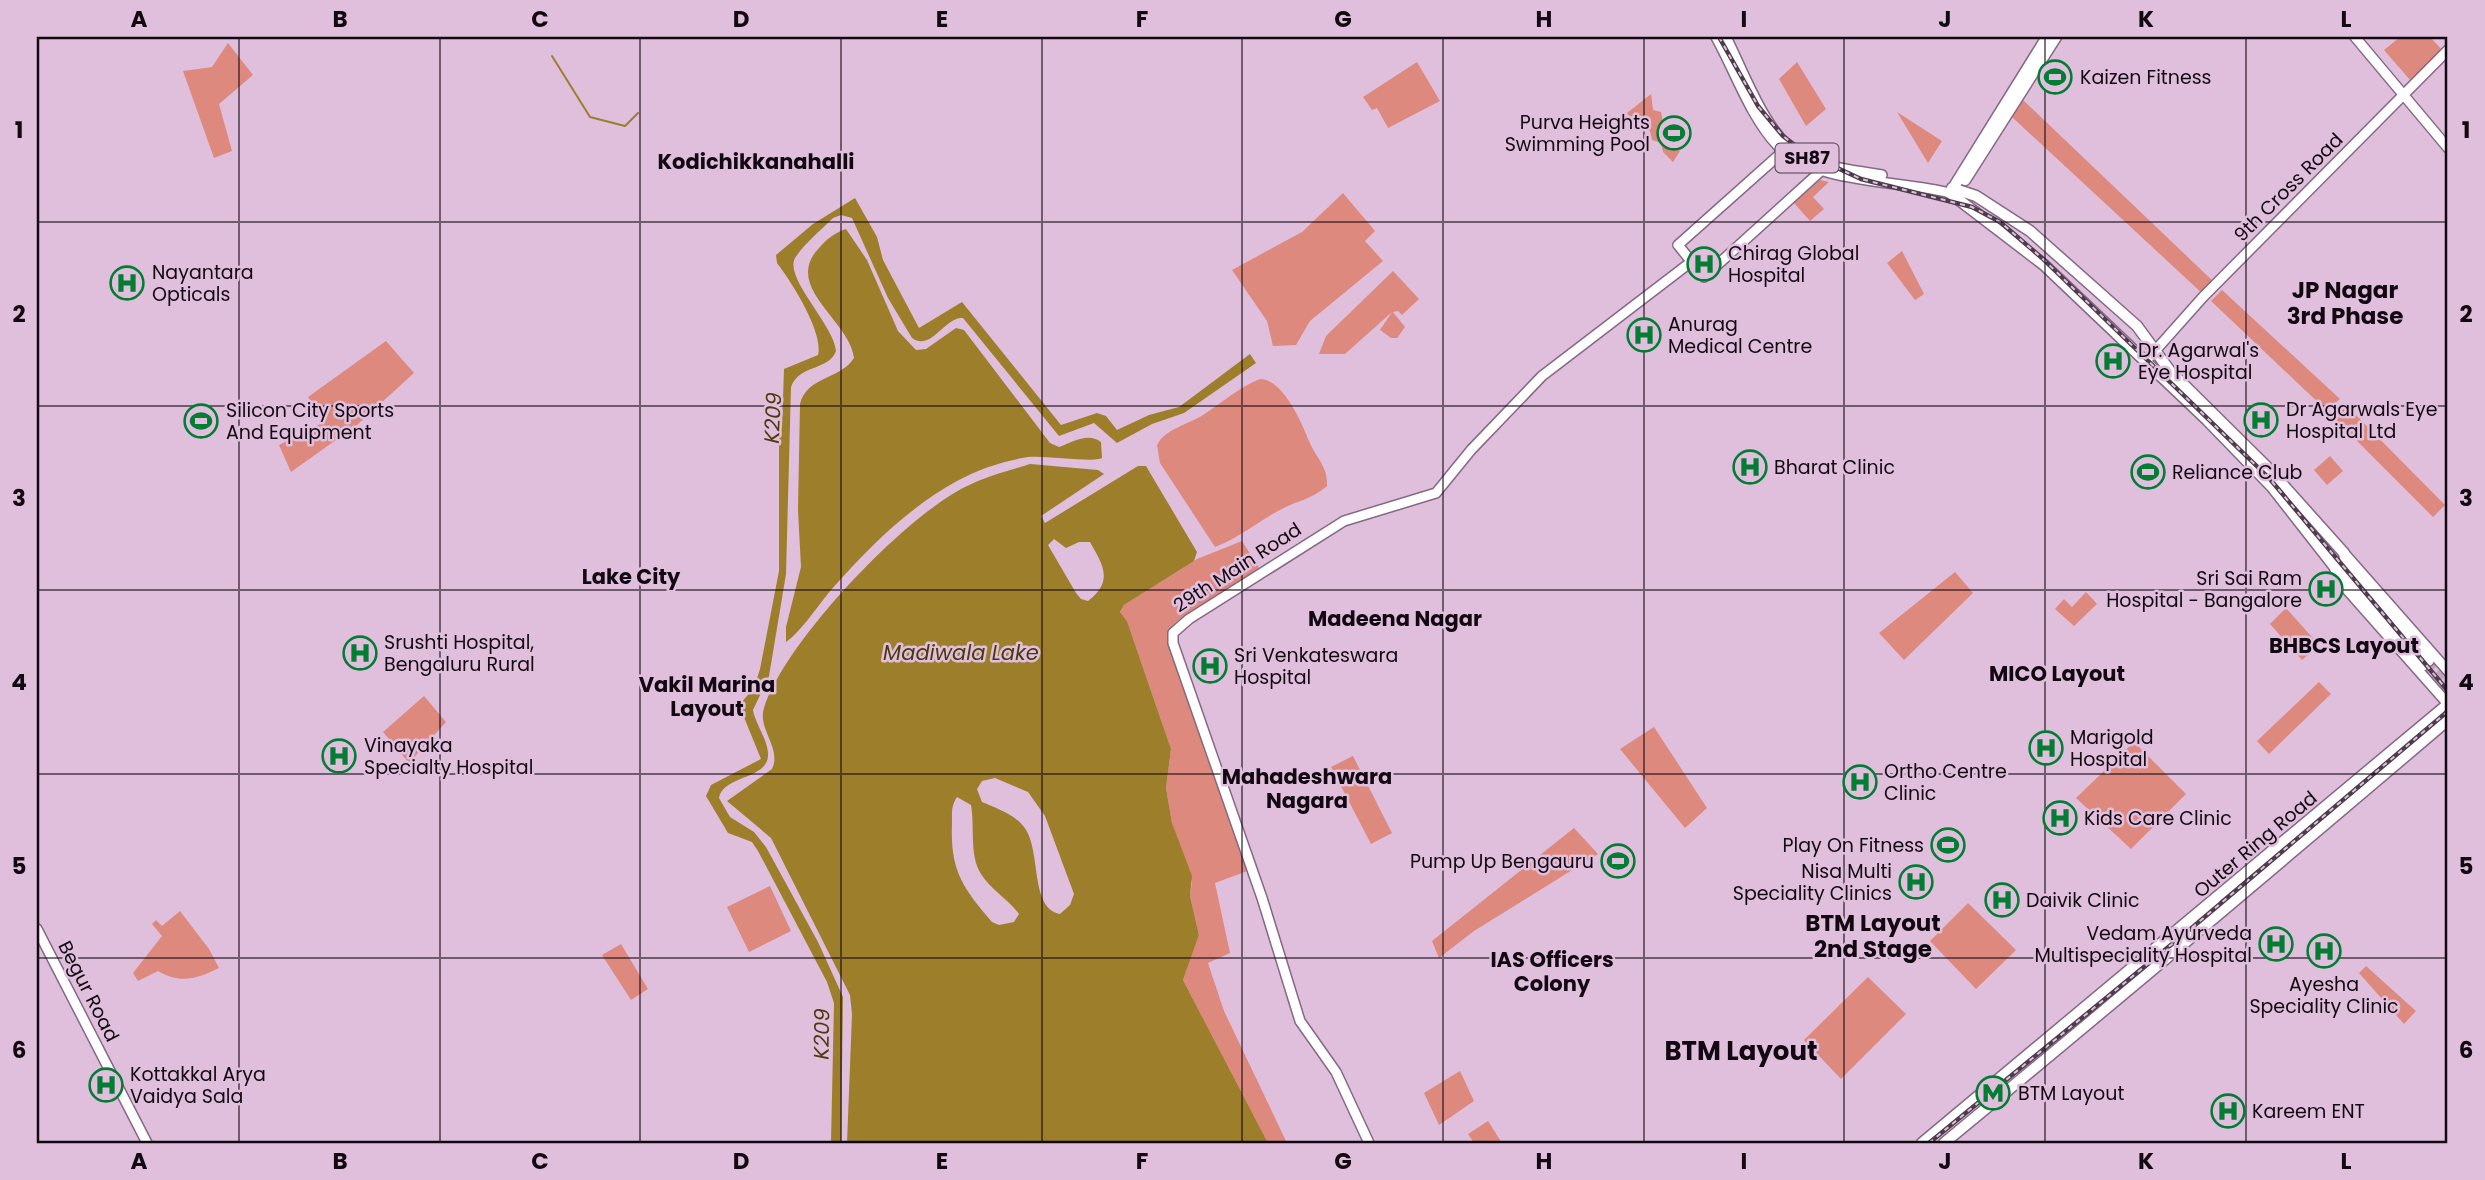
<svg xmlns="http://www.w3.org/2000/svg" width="2485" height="1180" viewBox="0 0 2485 1180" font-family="Poppins,sans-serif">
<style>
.green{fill:#dd897d}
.water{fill:#9c7e2b;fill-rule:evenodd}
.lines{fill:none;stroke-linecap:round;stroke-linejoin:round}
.stream{stroke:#9c7e2b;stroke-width:2}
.major-tunnel{stroke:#c1a4bf;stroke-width:9;stroke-dasharray:9 4.5;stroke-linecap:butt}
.major-casing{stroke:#856883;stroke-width:12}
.highway-casing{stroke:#856883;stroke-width:13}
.major{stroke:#fff;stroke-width:9}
.highway{stroke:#fff;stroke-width:10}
.rail-casing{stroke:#4d3d4c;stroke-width:4.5}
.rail{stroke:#e0bfdd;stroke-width:2;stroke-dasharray:5;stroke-linecap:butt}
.grid{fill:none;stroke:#120812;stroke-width:2;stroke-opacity:0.55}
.labels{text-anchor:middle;stroke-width:5;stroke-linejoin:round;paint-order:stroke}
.shield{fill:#e0bfdd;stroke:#503f4f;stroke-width:2}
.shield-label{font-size:18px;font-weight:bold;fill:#120812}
.poi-label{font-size:19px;fill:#120812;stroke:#e0bfdd;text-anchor:start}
.street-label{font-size:19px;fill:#120812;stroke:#e0bfdd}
.neighbourhood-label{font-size:21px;font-weight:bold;fill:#120812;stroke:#e0bfdd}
.water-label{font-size:21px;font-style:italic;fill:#4a3a0c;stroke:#e0bfdd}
.quarter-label{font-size:23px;font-weight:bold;fill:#120812;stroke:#e0bfdd}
.district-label{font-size:26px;font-weight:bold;fill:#120812;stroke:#e0bfdd}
.neatline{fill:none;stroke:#120812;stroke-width:2.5}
.grid-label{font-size:23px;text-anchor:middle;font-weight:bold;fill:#120812}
</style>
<rect width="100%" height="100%" fill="#e0bfdd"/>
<path class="green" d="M2400,37H2430L2442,50L2410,80L2384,50Z
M228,43L253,75L219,104L232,151L214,158L183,71L212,67Z
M1417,62L1440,101L1388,128L1377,108L1372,110L1363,97Z
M1797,62L1826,109L1806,126L1779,79Z
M1651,94L1653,110L1661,112L1667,143L1680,151L1673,162L1663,152L1661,143L1652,140L1650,131L1642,128L1640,118L1630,117L1627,113Z
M2023,100L2215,283L2204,295L2012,117Z
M1897,112L1942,141L1928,163Z
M1820,180L1829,182L1813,197L1824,209L1810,221L1794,203Z
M1343,193L1375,231L1365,241L1383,261L1310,321L1296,345L1273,346L1267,321L1232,270L1302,232Z
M1902,251L1924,294L1915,300L1887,263Z
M1393,271L1419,299L1402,315L1398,311L1393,312L1405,327L1397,338H1391L1380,330L1392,312L1345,354H1319L1326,336Z
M2222,290L2340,399L2326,410L2211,301Z
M386,341L414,373L357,425L291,472L279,445L322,423L308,397Z
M1260,379C1283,379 1302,423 1309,441C1316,458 1328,466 1327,486C1311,500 1295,501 1278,511C1256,523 1238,538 1215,547L1160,463L1157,445C1165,429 1189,424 1203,415C1223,402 1238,388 1260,379Z
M2344,403L2445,505L2433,517L2331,415Z
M2330,456L2343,471L2327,485L2314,470Z
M1242,541L1259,568L1175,623L1168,637L1250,870L1215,883L1230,953L1208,963L1224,1011L1287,1143H1268L1183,980L1199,935L1190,896L1192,882L1172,823L1166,788L1171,749L1127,621L1120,612L1124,605L1197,559Z
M1955,572L1973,593L1904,660L1879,633Z
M2086,592L2097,604L2074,626L2055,609L2064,599L2072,607Z
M2286,608L2319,645L2302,660L2270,624Z
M2319,682L2331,694L2269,754L2257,741Z
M424,696L446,722L409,763L383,732Z
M1654,727L1707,808L1685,828L1620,749Z
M2134,742L2186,794L2131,849L2076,798Z
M1353,756L1392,833L1371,844L1331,767Z
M1574,828L1598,854L1474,931L1439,958L1432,941Z
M770,886L791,931L749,952L727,907Z
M1968,903L2016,950L1976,989L1930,941Z
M180,911L209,949L219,968C197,979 180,984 158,971L138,981L133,973L162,936L152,924L156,920L162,926Z
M621,944L648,989L631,1000L602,955Z
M2366,966L2416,1011L2404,1024L2359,973Z
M1868,977L1906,1014L1841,1079L1804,1040Z
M1460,1071L1474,1101L1439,1125L1424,1093Z
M1488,1121L1502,1143H1474L1468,1134Z"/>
<path class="water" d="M855,198L877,237L883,260L919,328L962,302L1061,425L1097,413L1106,416L1117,430L1149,415L1179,407L1250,354L1256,363L1184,413L1152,424L1117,443L1094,423L1059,436L963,318C945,316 931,352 912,338L888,298L852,218L841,215L833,218C821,230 804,244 795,258C784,278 834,325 836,351C829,371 799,364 791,387L786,574L769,676L753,710C755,726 778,752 763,767C751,779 722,780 719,798L730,817L754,832L766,847L818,942L843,997L841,1143H831L834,1003L827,982L758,851L752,842L728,833L706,796L711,785L761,759L739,705L754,688L760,669L779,571V428L782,427L784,369L818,355C824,333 791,281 777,263L776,255L813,224Z
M846,229L867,260L898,331L916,350L926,349L956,328L964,330L1050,443L1059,447C1073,442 1088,432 1101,442L1102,458C1094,463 1045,455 1028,457C1004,461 978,469 957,481C909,507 867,549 831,590C819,604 800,633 786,642V627L801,567L798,510L800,404C807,376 840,380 854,358C850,320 782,287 819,248C827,239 834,233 846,229Z
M1030,464L1098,470L1104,474L1041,516L1045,523L1138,466H1146L1197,552L1194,561L1124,605L1120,612L1127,621L1171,749L1166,788L1172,823L1192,876L1190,896L1199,935L1183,980L1268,1143H847L852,1014L850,995L771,838L727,801L772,769C782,748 757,729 764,708C785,642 903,518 965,487C986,476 1008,471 1030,464ZM1054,539L1066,548L1079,542H1090C1103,565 1114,581 1088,601L1081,599L1076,593L1048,545ZM995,778L1028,792L1045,816L1074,894L1070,905L1060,914C1029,908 1042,850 1024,827C1014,814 996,808 982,802L977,789L982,781ZM957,797L971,805C975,827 969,855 981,874C991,890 1008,899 1019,914L1014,922L999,925L992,922C962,887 950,870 952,823C952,813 951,806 957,797Z"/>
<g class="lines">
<path class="stream" d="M552,56L590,117L625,126L638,113"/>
<path class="major-tunnel" d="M2429,661L2448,684
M2423,666L2448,695"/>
<defs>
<path id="major" d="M1716,37C1735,71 1750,116 1777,145C1813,184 1900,180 1950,193
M1726,37C1743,70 1766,136 1799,154C1823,168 1855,170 1882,175
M2355,37L2448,148
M1788,147L1678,245L1704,277L1822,170L1823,163
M2146,361L2203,297L2448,50
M2344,553L2448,671
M2344,555L2346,566L2429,661
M2333,565L2341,583L2448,704
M2334,565L2423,666
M37,929L147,1143
M2165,947L2216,904
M1369,1143L1336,1072L1300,1021L1262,898L1173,643V633L1189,619L1344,521L1436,493L1471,450L1542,376L1691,262"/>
<path id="highway" d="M2047,37L1950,193L2044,265L2207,420L2272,487L2333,565
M1965,180L2056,37
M1952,188L1976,196L2030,231L2137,326L2170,371L2266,466L2344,553
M1922,1143L2448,704
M1944,1143C2113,1004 2281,862 2448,720"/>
</defs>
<use href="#major" class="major-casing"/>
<use href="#highway" class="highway-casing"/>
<use href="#major" class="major"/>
<use href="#highway" class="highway"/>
<defs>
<path id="rail" d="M1719,37L1758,106L1783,136L1805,153L1861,179L1972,207L2000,222L2042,258L2269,478L2448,691
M1929,1143L2194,926L2448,711"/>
</defs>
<use href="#rail" class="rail-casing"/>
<use href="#rail" class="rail"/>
</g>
<path class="grid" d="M239,37V1143M440,37V1143M640,37V1143M841,37V1143M1042,37V1143M1242,37V1143M1443,37V1143M1644,37V1143M1844,37V1143M2045,37V1143M2246,37V1143M37,222H2448M37,406H2448M37,590H2448M37,774H2448M37,958H2448"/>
<defs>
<symbol id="stadium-ring" viewBox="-11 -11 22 22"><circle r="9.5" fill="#e0bfdd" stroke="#037d34" stroke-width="1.5"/><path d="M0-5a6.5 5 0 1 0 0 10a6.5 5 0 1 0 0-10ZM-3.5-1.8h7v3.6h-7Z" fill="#037d34"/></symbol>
<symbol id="hospital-ring" viewBox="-11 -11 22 22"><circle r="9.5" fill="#e0bfdd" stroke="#037d34" stroke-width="1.5"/><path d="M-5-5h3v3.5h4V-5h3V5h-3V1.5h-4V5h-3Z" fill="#037d34"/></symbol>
<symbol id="metro-ring" viewBox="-11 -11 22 22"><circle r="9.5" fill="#e0bfdd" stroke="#037d34" stroke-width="1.5"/><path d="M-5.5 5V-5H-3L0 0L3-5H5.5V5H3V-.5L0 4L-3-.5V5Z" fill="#037d34"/></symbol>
</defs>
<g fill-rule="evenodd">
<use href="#stadium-ring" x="2036" y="58" width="38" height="38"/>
<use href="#stadium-ring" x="1655" y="114" width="38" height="38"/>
<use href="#hospital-ring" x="1685" y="245" width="38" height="38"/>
<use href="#hospital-ring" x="108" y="264" width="38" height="38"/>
<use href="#hospital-ring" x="1625" y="316" width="38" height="38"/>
<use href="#hospital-ring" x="2094" y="342" width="38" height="38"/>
<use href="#hospital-ring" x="2242" y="401" width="38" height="38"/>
<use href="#stadium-ring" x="182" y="402" width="38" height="38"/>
<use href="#hospital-ring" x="1731" y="448" width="38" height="38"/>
<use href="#stadium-ring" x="2129" y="453" width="38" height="38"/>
<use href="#hospital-ring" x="2307" y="570" width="38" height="38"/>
<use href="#hospital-ring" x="341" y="634" width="38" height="38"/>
<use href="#hospital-ring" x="1191" y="647" width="38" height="38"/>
<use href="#hospital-ring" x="2027" y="729" width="38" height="38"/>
<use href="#hospital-ring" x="320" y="737" width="38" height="38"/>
<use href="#hospital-ring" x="1841" y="763" width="38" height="38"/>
<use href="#hospital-ring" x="2041" y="799" width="38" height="38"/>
<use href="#stadium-ring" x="1929" y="826" width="38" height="38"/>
<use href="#stadium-ring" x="1599" y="842" width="38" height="38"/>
<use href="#hospital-ring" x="1897" y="863" width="38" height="38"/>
<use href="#hospital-ring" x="1983" y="881" width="38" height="38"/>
<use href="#hospital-ring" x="2257" y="925" width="38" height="38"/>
<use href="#hospital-ring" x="2305" y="932" width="38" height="38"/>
<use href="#hospital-ring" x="87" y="1066" width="38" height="38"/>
<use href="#metro-ring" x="1974" y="1074" width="38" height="38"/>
<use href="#hospital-ring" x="2209" y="1092" width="38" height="38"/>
</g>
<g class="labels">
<rect class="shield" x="1775.5" y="143.5" width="63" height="29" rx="5"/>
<g class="shield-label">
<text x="1807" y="164">SH87</text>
</g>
<g class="poi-label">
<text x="2080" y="84">Kaizen Fitness</text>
<text x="1650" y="129" text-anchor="end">Purva Heights<tspan x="1650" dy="22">Swimming Pool</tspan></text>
<text x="1728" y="260">Chirag Global<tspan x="1728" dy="22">Hospital</tspan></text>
<text x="152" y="279">Nayantara<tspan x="152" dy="22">Opticals</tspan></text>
<text x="1668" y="331">Anurag<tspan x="1668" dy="22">Medical Centre</tspan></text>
<text x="2138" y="357">Dr. Agarwal's<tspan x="2138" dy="22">Eye Hospital</tspan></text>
<text x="2286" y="416">Dr Agarwals Eye<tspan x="2286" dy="22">Hospital Ltd</tspan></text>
<text x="226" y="417">Silicon City Sports<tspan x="226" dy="22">And Equipment</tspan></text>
<text x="1774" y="474">Bharat Clinic</text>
<text x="2172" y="479">Reliance Club</text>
<text x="2302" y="585" text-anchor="end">Sri Sai Ram<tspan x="2302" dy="22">Hospital - Bangalore</tspan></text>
<text x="384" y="649">Srushti Hospital,<tspan x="384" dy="22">Bengaluru Rural</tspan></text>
<text x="1234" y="662">Sri Venkateswara<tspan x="1234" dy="22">Hospital</tspan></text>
<text x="2070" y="744">Marigold<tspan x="2070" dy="22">Hospital</tspan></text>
<text x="364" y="752">Vinayaka<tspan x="364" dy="22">Specialty Hospital</tspan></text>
<text x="1884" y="778">Ortho Centre<tspan x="1884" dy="22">Clinic</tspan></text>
<text x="2084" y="825">Kids Care Clinic</text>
<text x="1924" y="852" text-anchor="end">Play On Fitness</text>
<text x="1594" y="868" text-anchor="end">Pump Up Bengauru</text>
<text x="1892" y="878" text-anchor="end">Nisa Multi<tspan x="1892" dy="22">Speciality Clinics</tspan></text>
<text x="2026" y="907">Daivik Clinic</text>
<text x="2252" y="940" text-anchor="end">Vedam Ayurveda<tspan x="2252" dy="22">Multispeciality Hospital</tspan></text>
<text x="2324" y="991" text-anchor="middle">Ayesha<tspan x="2324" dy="22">Speciality Clinic</tspan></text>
<text x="130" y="1081">Kottakkal Arya<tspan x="130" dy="22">Vaidya Sala</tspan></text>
<text x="2018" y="1100">BTM Layout</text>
<text x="2252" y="1118">Kareem ENT</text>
</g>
<g class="street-label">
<text transform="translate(2288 187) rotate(-45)" y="7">9th Cross Road</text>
<text transform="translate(1237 567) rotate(-33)" y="7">29th Main Road</text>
<text transform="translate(2255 844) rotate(-40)" y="7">Outer Ring Road</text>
<text transform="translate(89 991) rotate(63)" y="7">Begur Road</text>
</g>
<g class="neighbourhood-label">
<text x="756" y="169">Kodichikkanahalli</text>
<text x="631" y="584">Lake City</text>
<text x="1395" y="626">Madeena Nagar</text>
<text x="2344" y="653">BHBCS Layout</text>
<text x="2057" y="681">MICO Layout</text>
<text x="707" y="692">Vakil Marina<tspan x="707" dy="24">Layout</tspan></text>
<text x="1307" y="784">Mahadeshwara<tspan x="1307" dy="24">Nagara</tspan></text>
<text x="1552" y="967">IAS Officers<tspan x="1552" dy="24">Colony</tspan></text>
</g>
<g class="water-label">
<text transform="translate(773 418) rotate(-87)" y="7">K209</text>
<text x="961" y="660">Madiwala Lake</text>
<text transform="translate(822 1034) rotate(-89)" y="7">K209</text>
</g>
<g class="quarter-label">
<text x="2345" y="298">JP Nagar<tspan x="2345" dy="26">3rd Phase</tspan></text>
<text x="1873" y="931">BTM Layout<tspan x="1873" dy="26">2nd Stage</tspan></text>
</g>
<g class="district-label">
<text x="1741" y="1060">BTM Layout</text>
</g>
</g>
<rect width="2485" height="1180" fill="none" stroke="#e0bfdd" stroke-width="77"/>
<rect x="38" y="38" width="2408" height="1104" class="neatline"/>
<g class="grid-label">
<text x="139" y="27">A</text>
<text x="340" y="27">B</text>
<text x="540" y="27">C</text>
<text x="741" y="27">D</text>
<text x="942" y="27">E</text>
<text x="1142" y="27">F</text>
<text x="1343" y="27">G</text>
<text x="1544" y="27">H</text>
<text x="1744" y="27">I</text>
<text x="1945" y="27">J</text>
<text x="2146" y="27">K</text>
<text x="2346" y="27">L</text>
<text x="19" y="138">1</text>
<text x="2466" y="138">1</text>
<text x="19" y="322">2</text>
<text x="2466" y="322">2</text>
<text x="19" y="506">3</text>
<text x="2466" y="506">3</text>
<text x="19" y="690">4</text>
<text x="2466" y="690">4</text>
<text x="19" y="874">5</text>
<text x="2466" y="874">5</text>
<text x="19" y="1058">6</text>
<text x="2466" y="1058">6</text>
<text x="139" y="1169">A</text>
<text x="340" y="1169">B</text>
<text x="540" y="1169">C</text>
<text x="741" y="1169">D</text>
<text x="942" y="1169">E</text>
<text x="1142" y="1169">F</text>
<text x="1343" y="1169">G</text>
<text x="1544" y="1169">H</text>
<text x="1744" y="1169">I</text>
<text x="1945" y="1169">J</text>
<text x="2146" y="1169">K</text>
<text x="2346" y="1169">L</text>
</g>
</svg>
